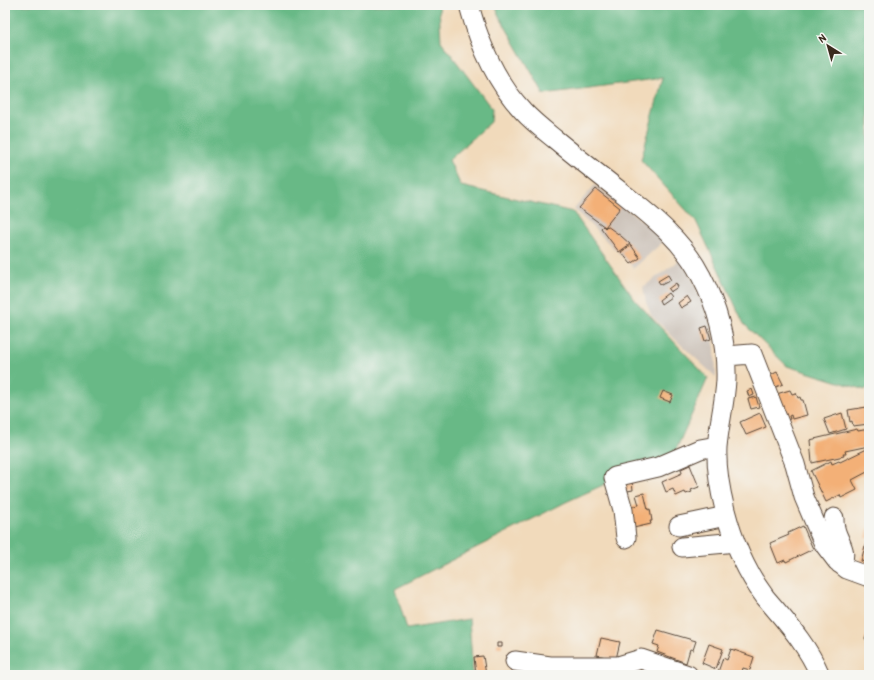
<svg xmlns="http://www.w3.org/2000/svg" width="874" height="680" viewBox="0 0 874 680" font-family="'Patrick Hand',sans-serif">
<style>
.industrial{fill:#ccc2b9}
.forest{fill:#67b986;stroke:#517252}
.building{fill:#f3b077}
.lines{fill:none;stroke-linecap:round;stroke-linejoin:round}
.minor-casing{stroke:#564436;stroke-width:21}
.minor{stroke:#fff;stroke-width:19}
</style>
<rect width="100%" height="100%" fill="#f6f6f2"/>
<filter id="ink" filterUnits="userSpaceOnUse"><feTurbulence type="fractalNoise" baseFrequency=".025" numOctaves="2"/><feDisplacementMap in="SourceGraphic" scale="8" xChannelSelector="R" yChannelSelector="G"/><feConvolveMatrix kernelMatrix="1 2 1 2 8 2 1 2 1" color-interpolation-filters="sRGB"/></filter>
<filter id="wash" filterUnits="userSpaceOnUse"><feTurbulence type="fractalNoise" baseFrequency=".012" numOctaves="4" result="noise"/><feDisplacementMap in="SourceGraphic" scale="16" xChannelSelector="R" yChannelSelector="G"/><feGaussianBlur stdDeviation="0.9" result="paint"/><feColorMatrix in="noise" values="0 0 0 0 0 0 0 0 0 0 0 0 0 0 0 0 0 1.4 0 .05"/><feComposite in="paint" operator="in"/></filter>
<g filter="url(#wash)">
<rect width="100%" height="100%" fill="#f1dabb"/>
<path class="industrial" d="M595,185L641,220L665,240L634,268L574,209Z
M680,260L688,271L694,283L710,323L715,348L716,377L679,343L651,315L646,302L643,287Z"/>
<path class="forest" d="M5,5H439L441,41L492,109L491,122L449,160L461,186L573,212L635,300L708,378L675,452L566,502L395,589L407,629L469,619L473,675H5Z
M496,5H869V386L865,390L787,366L744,324L696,221L641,160L663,78L544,94L498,14Z"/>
<g id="blocks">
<path class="building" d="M596,189L620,208L605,227L579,208Z
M603,226L605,228L607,226L621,236L630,244L619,252L601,228Z
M631,245L640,258L631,264L621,252Z
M668,275L671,280L661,285L658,281Z
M676,283L678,287L670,292L668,289Z
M668,293L671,297L661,304L659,300Z
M687,296L691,302L681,308L678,303Z
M707,326L711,339L705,341L701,328Z
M777,372L783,384L771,389L765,378Z
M752,389L754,395L749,397L747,391Z
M790,390L792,394L796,393L798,398L800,397L801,400H803L807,415L792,419L791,415L789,416L790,419L780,422L773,395Z
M663,391L673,395L670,402L660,398Z
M756,397L759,407L751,409L748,399Z
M867,407L869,424L853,426L852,421L850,422L848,410Z
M760,413L766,427L746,435L740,422Z
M842,413L846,429L830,434L824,419Z
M857,429L858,431L869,429V446L845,451L846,454H843L844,456L812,463L810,440Z
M869,448V471L852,480L857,490L841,498L840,495L826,502L811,471L831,461L832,464L839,461L840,462Z
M690,465L699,487L691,490L692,492L686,494L685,492L676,496L673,489L666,492L662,482L682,473L681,469Z
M632,481L633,490L622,492L621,483Z
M644,493L648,510L650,509L652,521H650L651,524L629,529V507L639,505L636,495Z
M803,526L813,549L786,562L785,560L778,563L770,543L789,535L788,533Z
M868,529H869V538H866Z
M865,546L869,547V563L861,561Z
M658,630L696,641L693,650L690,649L686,663L657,652L659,646L653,644Z
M869,630V641L865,639Z
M601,638L620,642L616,659L597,655Z
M497,643H502V647H497Z
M709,644L723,649L716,669L702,663Z
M731,649L754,657L750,670L743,668L741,675H727L718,672L723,658L727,660Z
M483,656L486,675H476L474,657Z"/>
</g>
</g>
<g filter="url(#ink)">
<use href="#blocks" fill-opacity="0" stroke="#564436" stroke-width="1"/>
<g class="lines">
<defs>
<path id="minor" d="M469,5C479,43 496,82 523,111C533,122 545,131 556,140C579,159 602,177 625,195C654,218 684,242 701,276C718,308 727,343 726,380C725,402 719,424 717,447C716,468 720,490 725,510C733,541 746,572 765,597C786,622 807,644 820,675
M726,356L752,354L795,464L804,497L824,544L837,561L847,569L869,577
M834,518C834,521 834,525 835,528C837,540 850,553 840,564
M679,526L726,516
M626,538L623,510L614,478L615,477L658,467L700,449L717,446
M682,547L726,543L734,540
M515,661L550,666H618L641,659L688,675"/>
</defs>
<use href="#minor" class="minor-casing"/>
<use href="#minor" class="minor"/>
</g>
</g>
<rect width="874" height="680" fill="none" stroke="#f6f6f2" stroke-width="20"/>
<g transform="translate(828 46) rotate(323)" stroke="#f6f6f2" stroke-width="3" paint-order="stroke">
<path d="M0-3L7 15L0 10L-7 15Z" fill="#3b2a1e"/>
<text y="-6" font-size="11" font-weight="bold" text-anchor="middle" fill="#3b2a1e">N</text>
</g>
</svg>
